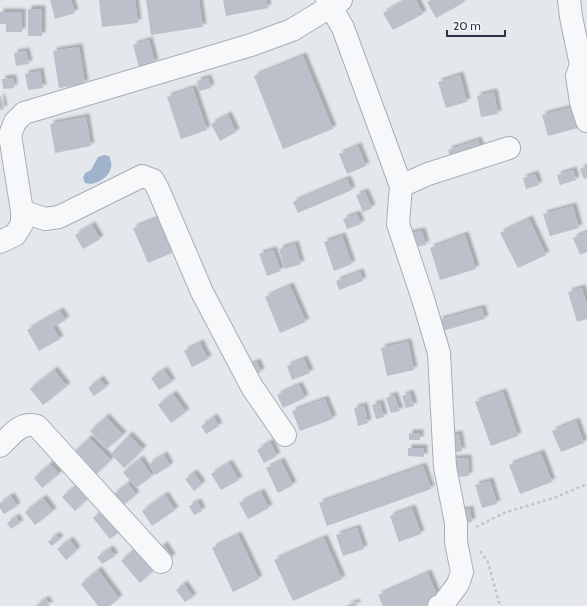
<svg xmlns="http://www.w3.org/2000/svg" width="587" height="606" viewBox="0 0 587 606" font-family="Cabin,sans-serif">
<style>
.water{fill:#9fb4cc}
.building{fill:#bbc0ca;filter:url(#shadow)}
.lines{fill:none;stroke-linecap:round;stroke-linejoin:round}
.minor-casing{stroke:#a9aeb7;stroke-width:24}
.path{stroke:#c2c5cb;stroke-width:2.5;stroke-dasharray:3 3;stroke-linecap:butt}
.minor{stroke:#f7f8fa;stroke-width:22}
</style>
<defs>
<filter id="shadow"><feDropShadow dx="3.5" dy="-3.5" stdDeviation="1" flood-color="#0004"/></filter>
</defs>
<rect width="100%" height="100%" fill="#e4e7ec"/>
<path class="water" d="M104,155L109,156C109,156 111,161 111,162C114,175 96,187 85,183L83,178L85,173L91,170L98,157Z"/>
<path class="building" d="M50,0H71L75,13L55,19Z
M99,0H135L138,23L102,27Z
M146,0H199L203,27L151,35Z
M223,0H266L268,8L226,16Z
M407,0H416L423,14L393,30L383,13Z
M431,0H461L463,3L436,18L427,2Z
M28,9H42V36H28Z
M0,12H22V32H6V24H0Z
M149,40L155,63L139,67L133,45Z
M79,47L85,84L59,88L53,51Z
M26,51L29,64L16,66L14,53Z
M303,56L333,129L283,149L254,76Z
M40,71L43,88L28,90L25,74Z
M460,75L467,102L446,108L438,82Z
M13,78L14,88L3,89L2,79Z
M208,78L211,88L199,91L197,81Z
M193,88L207,130L181,139L167,97Z
M494,92L498,114L481,117L477,96Z
M1,96L4,109L0,110V97Z
M573,107L578,128L548,136L542,115Z
M228,115L236,132L220,141L211,124Z
M86,117L91,146L55,153L50,124Z
M478,140L483,154L453,164L448,150Z
M358,146L366,166L347,174L339,154Z
M587,166V178L584,179L580,169Z
M573,170L576,180L560,185L557,175Z
M535,174L539,185L526,189L523,178Z
M347,179L352,190L298,213L293,202Z
M365,192L372,208L363,212L356,195Z
M573,206L579,228L550,236L543,214Z
M357,214L361,224L347,229L343,219Z
M158,218L172,253L148,263L133,228Z
M529,219L546,255L518,268L500,233Z
M92,225L100,239L83,249L75,235Z
M422,231L426,245L410,248L407,234Z
M587,232V252L580,255L573,238Z
M465,235L476,269L440,280L430,248Z
M342,236L352,264L334,271L324,242Z
M295,244L301,264L285,269L279,249Z
M273,250L281,271L267,276L259,254Z
M360,272L363,281L339,290L336,281Z
M290,286L306,322L280,333L265,297Z
M582,288L587,305V319L577,322L568,292Z
M482,308L485,319L442,331L439,320Z
M60,311L66,320L53,327L60,339L39,351L27,330Z
M408,342L414,370L387,376L381,348Z
M200,343L208,359L192,367L184,351Z
M304,359L310,373L292,380L287,366Z
M257,362L261,372L251,376L247,366Z
M54,370L67,386L43,405L30,389Z
M164,370L172,382L159,390L151,378Z
M100,379L106,387L94,396L88,388Z
M299,385L305,398L283,408L277,395Z
M503,392L518,436L491,446L475,402Z
M410,393L414,406L406,408L402,396Z
M173,394L186,412L171,423L158,405Z
M394,395L400,411L391,413L386,398Z
M325,399L333,419L300,431L292,411Z
M380,403L384,417L376,419L372,405Z
M364,406L368,423L358,426L354,408Z
M106,417L123,435L107,449L90,431Z
M214,417L219,426L206,434L201,426Z
M576,421L584,443L561,452L552,431Z
M409,433H420V440H409Z
M459,434L462,451L451,453L448,436Z
M129,435L143,449L124,468L111,454Z
M89,438L111,460L90,480L68,458Z
M270,442L277,456L264,463L257,450Z
M408,448H424V457L408,456Z
M541,453L552,482L520,494L509,465Z
M164,455L170,466L155,475L149,464Z
M468,458L469,476L453,477L452,459Z
M140,459L152,476L136,488L123,472Z
M281,461L293,485L278,493L266,468Z
M229,463L239,480L221,490L211,474Z
M50,464L59,474L42,488L34,478Z
M423,466L431,489L327,526L319,503Z
M194,473L202,484L194,491L185,479Z
M490,481L497,504L482,508L475,485Z
M128,483L136,495L122,506L113,495Z
M77,484L89,497L75,511L62,497Z
M261,492L269,508L248,519L239,503Z
M165,495L175,510L152,526L142,511Z
M11,496L17,506L4,514L0,508V503Z
M43,498L53,511L35,525L25,512Z
M198,502L202,511L194,515L189,506Z
M412,508L421,534L399,542L390,516Z
M470,509L472,522L459,524L457,512Z
M102,511L119,532L110,539L93,518Z
M16,517L20,523L11,529L7,523Z
M357,528L364,549L343,556L336,535Z
M56,535L60,539L52,546L48,542Z
M238,535L259,579L233,592L212,548Z
M324,538L342,579L293,601L274,560Z
M70,540L77,550L66,560L57,549Z
M164,545L172,557L164,563L156,551Z
M110,549L115,556L102,564L97,557Z
M134,549L153,571L140,583L121,561Z
M98,570L119,598L110,606H98L81,584Z
M428,573L439,600L425,606H383L378,595Z
M184,584L193,597L185,602L176,590Z
M46,599L50,606H35Z
M356,602L357,606H345Z"/>
<g class="lines">
<defs>
<path id="minor" d="M327,0L343,28L401,186
M569,0L571,17L581,65L587,66
M581,65L577,76L581,102L587,121
M22,211L45,219L59,217L142,176L153,180L158,189L202,292L252,387L285,435
M0,242L15,235L22,224V211L10,135L15,122L24,113L251,45L292,30L341,0
M0,446C12,435 20,421 37,426L161,562
M439,606L443,604L458,584L462,572L456,542V523L445,467L439,353L423,299L398,224L401,186L428,174L509,148"/>
</defs>
<use href="#minor" class="minor-casing"/>
<path class="path" d="M476,527L506,512L554,498L587,484
M480,551L488,562L500,606"/>
<use href="#minor" class="minor"/>
</g>
<path d="M447 30v6h58v-6" fill="none" stroke="#2b3445" stroke-width="2"/>
<text x="453" y="30" font-size="12" fill="#2b3445" stroke="#f4f6f9" stroke-width="3" paint-order="stroke">20 m</text>
</svg>
